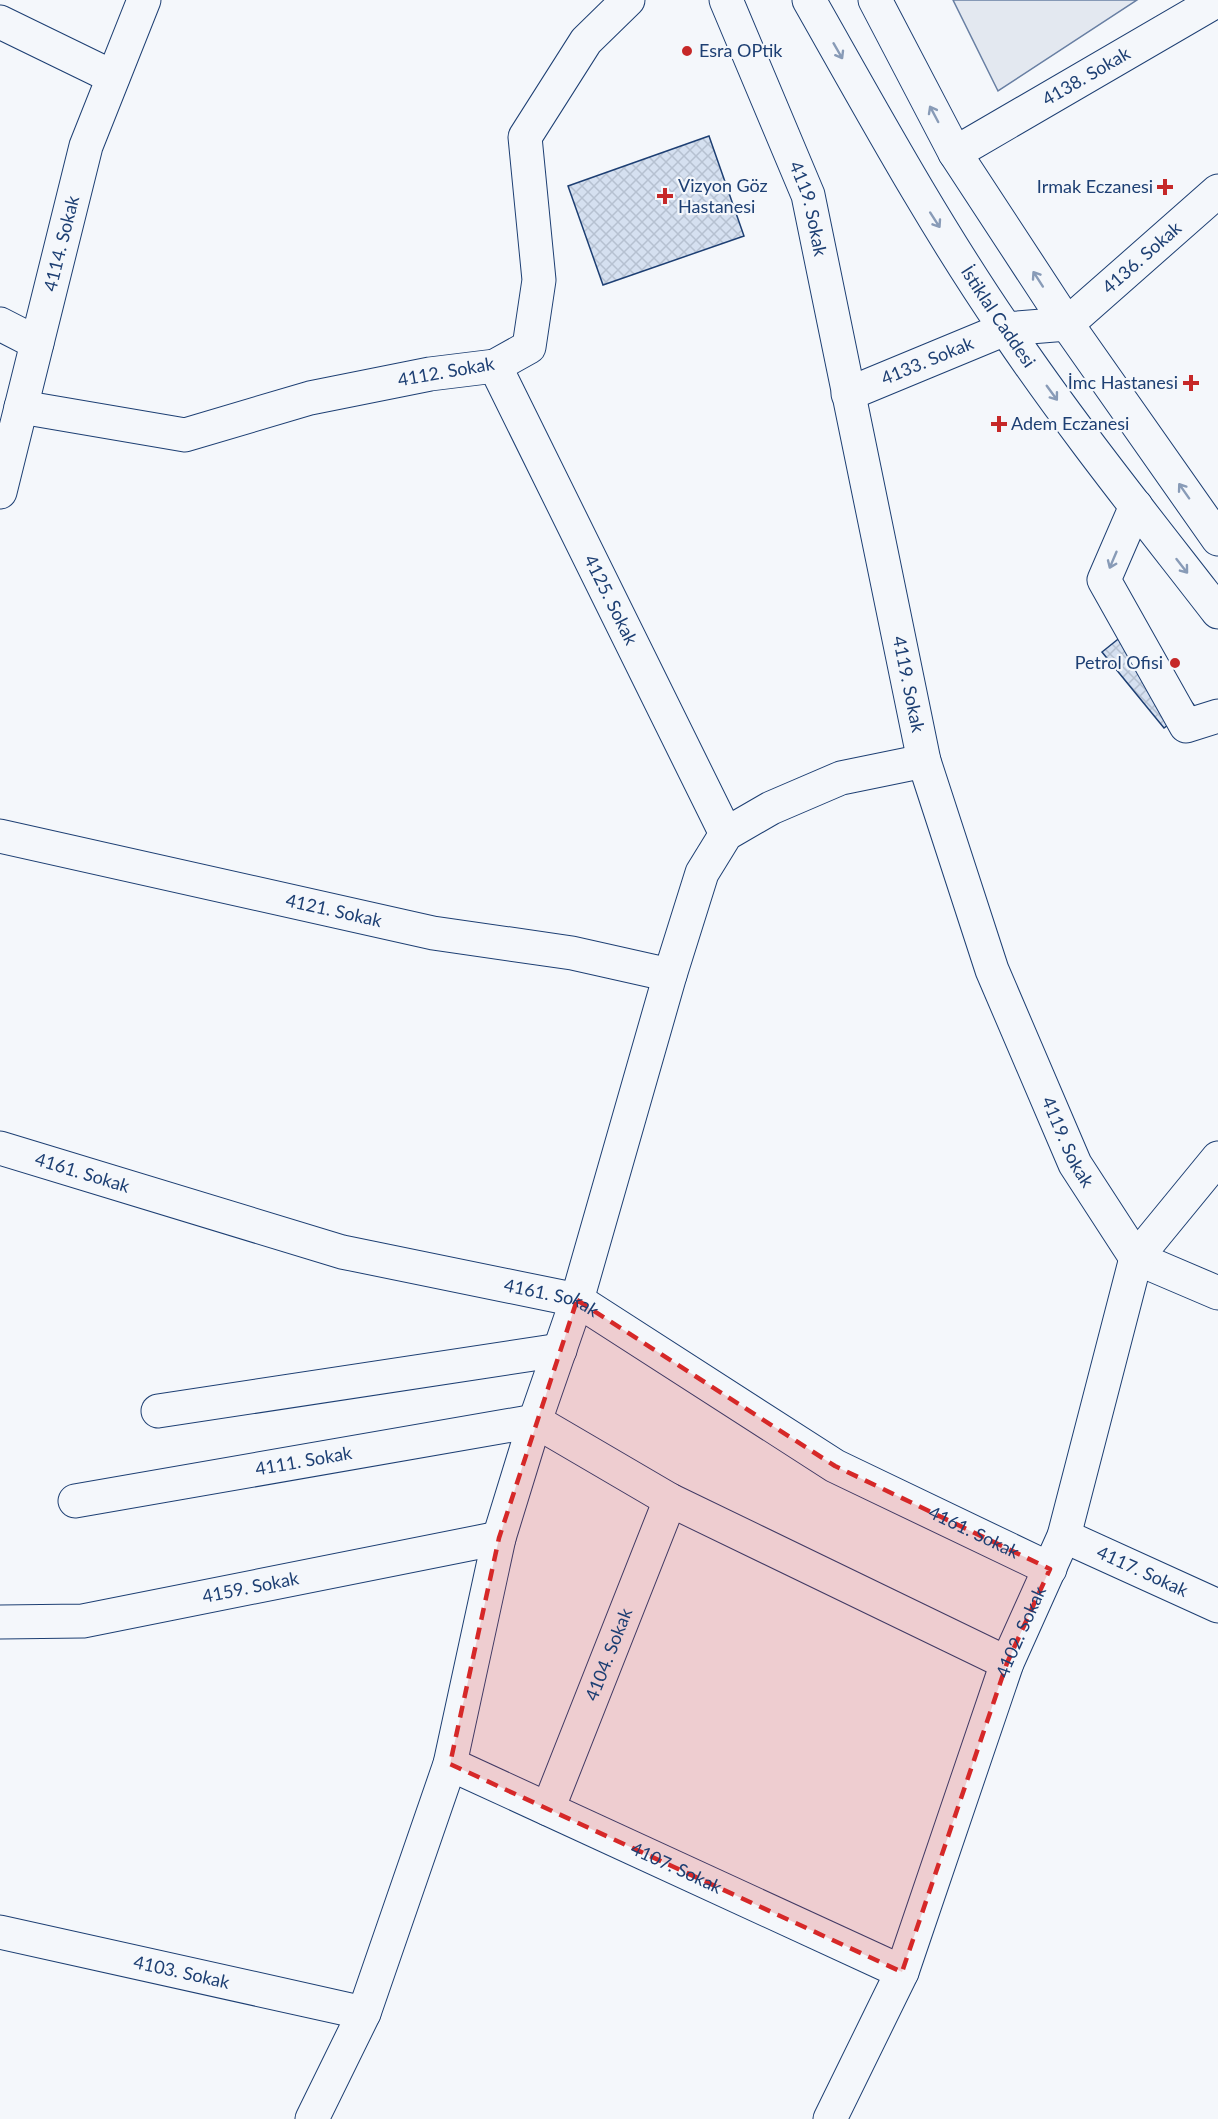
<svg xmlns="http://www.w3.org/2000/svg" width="1218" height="2119" viewBox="0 0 1218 2119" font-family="Lato,sans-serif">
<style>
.parking{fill:#e3e8f0;stroke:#687fa3;stroke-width:1.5}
.building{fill:url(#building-cross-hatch);stroke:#1d3f73;stroke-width:1.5}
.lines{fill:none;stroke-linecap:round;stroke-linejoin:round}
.minor-casing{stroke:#1d3f73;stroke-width:35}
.major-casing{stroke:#1d3f73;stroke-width:35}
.minor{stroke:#f4f7fb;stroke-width:33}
.major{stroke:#f4f7fb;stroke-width:33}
.oneway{stroke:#889bb7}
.marked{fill:#d62828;fill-opacity:0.2;stroke:#d62828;stroke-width:4.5;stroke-dasharray:12 8;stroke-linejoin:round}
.poi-dot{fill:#c62828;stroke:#f4f7fb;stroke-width:2}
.labels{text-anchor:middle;stroke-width:4.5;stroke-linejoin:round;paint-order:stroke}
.poi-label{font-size:18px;fill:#1d3f73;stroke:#f4f7fb;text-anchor:start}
.street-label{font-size:18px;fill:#1d3f73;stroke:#f4f7fb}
</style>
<defs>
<pattern id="building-cross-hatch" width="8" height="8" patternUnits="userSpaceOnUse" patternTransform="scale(1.5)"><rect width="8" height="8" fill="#d5e0f0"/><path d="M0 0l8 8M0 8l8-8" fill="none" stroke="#b6c1d1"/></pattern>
</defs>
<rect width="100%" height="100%" fill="#f4f7fb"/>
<path class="parking" d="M953,0H1137L998,91Z"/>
<path class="building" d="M709,136L744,236L603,285L568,186Z
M1132,628L1194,705L1164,728L1102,652Z"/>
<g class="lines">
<defs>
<g id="minor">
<path id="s1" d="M726,0L808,195L924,761L992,970L1075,1164L1136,1258L1218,1293"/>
<path d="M0,22L113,77"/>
<path id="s2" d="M955,153L1218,0"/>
<path d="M0,324L37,343"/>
<path id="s3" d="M1067,324L1218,191"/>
<path id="s4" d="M495,366L726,834"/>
<path id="s5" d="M848,394L1005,329"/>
<path d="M21,407L185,435L310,398L430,374L495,366L529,347L539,280L525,137L586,41L628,0"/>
<path id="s6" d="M0,492L86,146L144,0"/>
<path d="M1136,506L1104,580L1186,726L1218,716"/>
<path id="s7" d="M0,836L433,933L572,953L670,975"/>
<path id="s8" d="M0,1148L342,1252L577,1300L835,1466L1050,1569"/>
<path d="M158,1411L560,1350"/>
<path id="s9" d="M75,1501L535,1421L670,1500L1007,1663"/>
<path id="s10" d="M1064,1536L1218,1606"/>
<path id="s11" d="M0,1622L83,1621L499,1538"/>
<path id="s12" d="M450,1764L902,1972"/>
<path id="s13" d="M548,1809L670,1500"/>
<path id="s14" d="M0,1932L364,2013"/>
<path d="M312,2119L364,2013L450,1764L499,1538L535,1421L577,1300L670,975L702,873L726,834L771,808L841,778L924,761"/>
<path id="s15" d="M830,2119L902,1972L1007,1663L1064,1536L1136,1258L1218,1158"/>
</g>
<g id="major">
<path id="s16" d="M809,0C872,111 933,223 1005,328C1071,426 1146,519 1218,612"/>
<path d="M875,0L955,153L1067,324L1218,539"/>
<path d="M1005,329L1067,324"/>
</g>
</defs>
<use href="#minor" class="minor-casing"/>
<use href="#major" class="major-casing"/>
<use href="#minor" class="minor"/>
<use href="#major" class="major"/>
</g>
<defs><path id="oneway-shaft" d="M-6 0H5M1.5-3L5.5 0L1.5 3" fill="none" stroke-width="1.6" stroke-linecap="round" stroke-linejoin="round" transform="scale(1.5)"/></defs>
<g class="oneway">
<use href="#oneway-shaft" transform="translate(838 51) rotate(60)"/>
<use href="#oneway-shaft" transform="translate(934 114) rotate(-118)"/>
<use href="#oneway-shaft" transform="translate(935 220) rotate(57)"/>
<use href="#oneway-shaft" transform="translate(1038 279) rotate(-123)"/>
<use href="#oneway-shaft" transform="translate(1052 393) rotate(54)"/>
<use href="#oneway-shaft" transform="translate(1184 491) rotate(-125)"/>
<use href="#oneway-shaft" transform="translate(1113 560) rotate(113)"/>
<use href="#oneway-shaft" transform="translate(1182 566) rotate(52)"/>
</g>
<path class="marked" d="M577,1300L835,1466L1050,1569L1007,1663L902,1972L450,1764L499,1538Z"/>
<g class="poi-dot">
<circle cx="687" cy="51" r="6"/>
<path d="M1162 178h6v6h6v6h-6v6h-6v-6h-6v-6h6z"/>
<path d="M662 187h6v6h6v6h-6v6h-6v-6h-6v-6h6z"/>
<path d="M1188 374h6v6h6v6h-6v6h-6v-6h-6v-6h6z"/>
<path d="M996 415h6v6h6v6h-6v6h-6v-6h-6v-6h6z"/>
<circle cx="1175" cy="663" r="6"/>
</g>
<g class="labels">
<g class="poi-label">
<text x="699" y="57">Esra OPtik</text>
<text x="678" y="192">Vizyon Göz<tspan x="678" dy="21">Hastanesi</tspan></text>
<text x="1153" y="193" text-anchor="end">Irmak Eczanesi</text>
<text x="1178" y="389" text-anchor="end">İmc Hastanesi</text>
<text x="1011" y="430">Adem Eczanesi</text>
<text x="1163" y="669" text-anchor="end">Petrol Ofisi</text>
</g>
<g class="street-label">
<text dy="6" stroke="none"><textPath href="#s2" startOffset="152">4138. Sokak</textPath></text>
<text dy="6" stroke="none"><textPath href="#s1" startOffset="225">4119. Sokak</textPath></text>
<text dy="6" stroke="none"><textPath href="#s6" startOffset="256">4114. Sokak</textPath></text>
<text dy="6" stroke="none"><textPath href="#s3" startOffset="100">4136. Sokak</textPath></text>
<text dy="6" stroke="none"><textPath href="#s16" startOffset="369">İstiklal Caddesi</textPath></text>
<text dy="6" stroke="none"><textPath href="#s5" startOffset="86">4133. Sokak</textPath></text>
<text transform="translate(446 372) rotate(-10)" y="6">4112. Sokak</text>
<text dy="6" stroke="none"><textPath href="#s4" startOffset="261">4125. Sokak</textPath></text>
<text dy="6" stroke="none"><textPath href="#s1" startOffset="711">4119. Sokak</textPath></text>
<text dy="6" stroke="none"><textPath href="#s7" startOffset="342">4121. Sokak</textPath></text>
<text dy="6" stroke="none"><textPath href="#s1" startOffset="1197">4119. Sokak</textPath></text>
<text dy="6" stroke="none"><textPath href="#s8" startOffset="86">4161. Sokak</textPath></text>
<text dy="6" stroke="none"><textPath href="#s8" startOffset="572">4161. Sokak</textPath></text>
<text dy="6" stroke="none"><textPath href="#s9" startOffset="232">4111. Sokak</textPath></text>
<text dy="6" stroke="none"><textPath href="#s8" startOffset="1058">4161. Sokak</textPath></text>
<text dy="6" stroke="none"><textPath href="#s10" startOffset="86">4117. Sokak</textPath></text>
<text dy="6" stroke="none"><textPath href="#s11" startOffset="254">4159. Sokak</textPath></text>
<text dy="6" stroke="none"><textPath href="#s15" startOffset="524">4102. Sokak</textPath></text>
<text dy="6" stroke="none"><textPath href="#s13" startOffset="166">4104. Sokak</textPath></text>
<text dy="6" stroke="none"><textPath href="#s12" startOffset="249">4107. Sokak</textPath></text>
<text dy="6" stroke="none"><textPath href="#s14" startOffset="186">4103. Sokak</textPath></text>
</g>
</g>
</svg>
